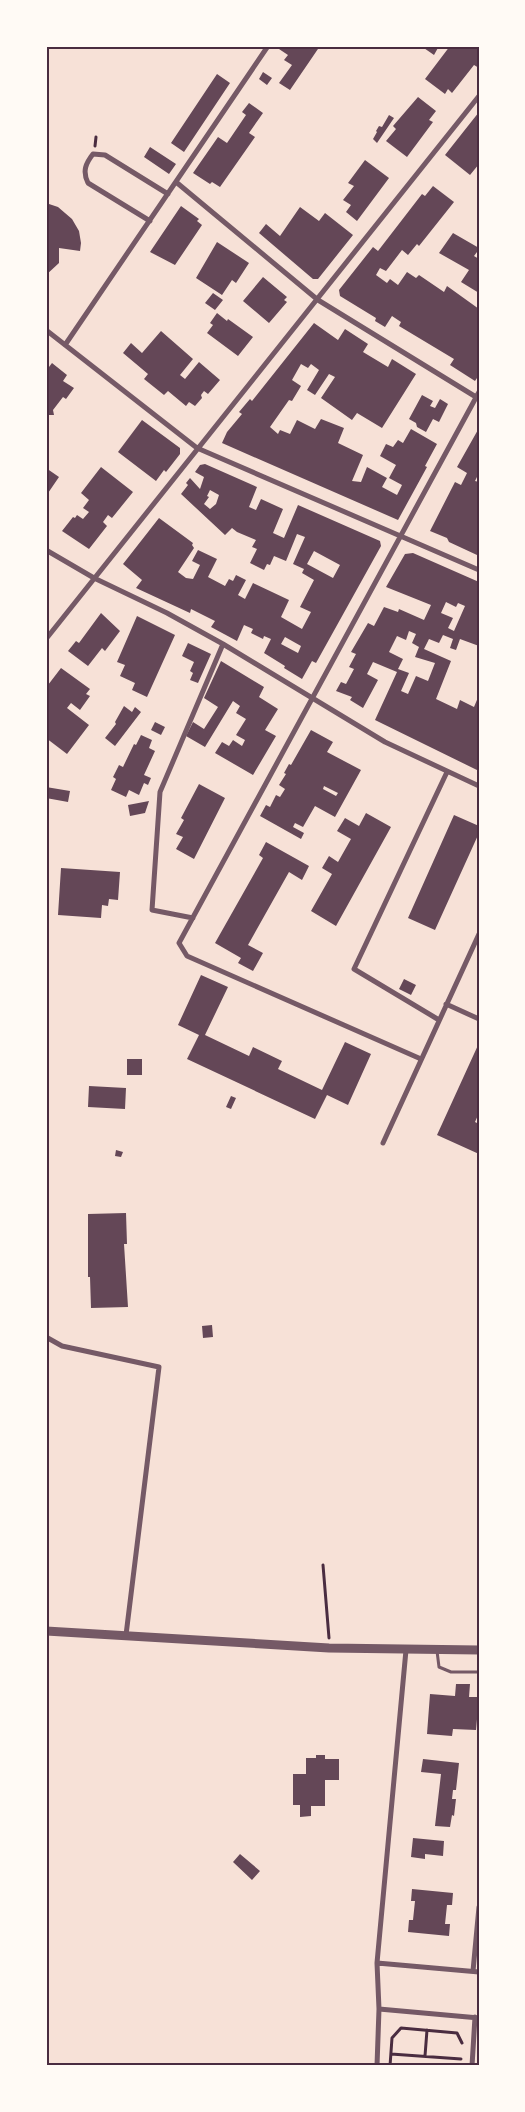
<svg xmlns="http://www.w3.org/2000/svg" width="525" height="2112" viewBox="0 0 525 2112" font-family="Rubik,sans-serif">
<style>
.building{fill:#644757;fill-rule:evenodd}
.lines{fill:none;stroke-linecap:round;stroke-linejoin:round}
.path{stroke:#4a2c40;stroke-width:3}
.service{stroke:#755966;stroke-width:3}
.minor{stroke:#755966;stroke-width:5}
.tertiary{stroke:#755966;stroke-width:9}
.neatline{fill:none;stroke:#4a2c40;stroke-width:2}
</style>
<rect width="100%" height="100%" fill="#f7e1d7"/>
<path class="building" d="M281,46H320L290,90L279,83L292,65L284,60L288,55L279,49Z
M421,46H439L434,55Z
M450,46H479V68L474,65L452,93L448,89L445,94L425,79Z
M263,72L272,78L267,85L259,79Z
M217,74L230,83L184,152L171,143Z
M418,97L436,111L429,120L433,122L407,157L386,141L396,129L393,126Z
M249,103L263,113L249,133L255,137L220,187L212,182L210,184L193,173L218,137L227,143L246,115L242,112Z
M479,112V164L470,175L445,155Z
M389,115L394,118L377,143L373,139L377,132L376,131L379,126L382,127Z
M150,147L176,164L169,174L144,157Z
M365,160L389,178L357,221L346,212L351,205L343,200L354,186L348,183Z
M433,186L454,202L419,246L417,244L408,255L402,250L386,271L380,268L376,275L387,283L390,279L398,285L407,272L416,278L419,275L444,292L447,286L479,309V375L475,381L450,365L454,359L399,326L401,322L392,316L385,327L375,321L376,318L340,296L339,290L373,247L378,251L422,194L425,196Z
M46,203L58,207L72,219L79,231L81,243L80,251L59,248V263L46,275Z
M181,206L199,219L197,221L202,225L175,265L150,252Z
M300,207L319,221L325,213L353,235L318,279H313L259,233L266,224L280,236Z
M453,233L479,248V253L477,252L474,256L479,259V293L461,282L469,270L439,253Z
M217,242L249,263L236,283L232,280L222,295L196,278Z
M263,277L287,297L284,300L287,302L269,323L243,301Z
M213,293L223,300L215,310L205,303Z
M217,313L227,321L228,319L253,337L238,356L207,333L213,325L210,323Z
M314,323L338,340L345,329L368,344L363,352L388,367L392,359L416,374L382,428L357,413L352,420L321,398L335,377L329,374L315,395L307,390L319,370L311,364L308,368L301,364L292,380L301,386L292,401L289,400L270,427L278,434L280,430L290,434L297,420L315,429L321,419L344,428L338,443L363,455L352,481L361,482L367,467L387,478L382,487L397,495L402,485L389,478L396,465L380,456L386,444L393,447L398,440L403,443L411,429L437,444L425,466L427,467L398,520L222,443L227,432L242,414L239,412L250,399L252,401Z
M161,331L193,359L180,375L185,379L199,362L220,380L208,394L204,391L201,395L202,398L195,406L189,402L186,406L168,391L164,395L144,379L148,374L123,353L131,343L142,353Z
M52,363L67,375L63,381L74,388L66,399L63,397L53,410L54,415H46V371Z
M422,395L433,401L430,406L435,408L440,399L448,404L439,422L433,419L426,432L417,427L416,423L409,419Z
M142,420L180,448V454L166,472L164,470L156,481L118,452Z
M479,428V473L475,481L479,482L477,555L449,542L447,538L430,531L455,482L461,485L467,473L457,467Z
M205,464L257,487L249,507L256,510L261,499L283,509L273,533L284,538L298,505L380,541L381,546L316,663L312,661L302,679L284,668L285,666L264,653L271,639L264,636L263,639L251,633L253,629L244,625L237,641L211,627L215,621L191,609L190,613L136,588L142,580L123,564L159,518L193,543L192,545L194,548L178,572L186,578L193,579L200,565L192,561L198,550L217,559L208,577L225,586L229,579L233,581L236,575L246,580L238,595L245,599L253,583L289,600L281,617L302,629L311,612L300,607L314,580L302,573L304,569L293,564L305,537L297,534L286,561L274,556L270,565L267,564L264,570L250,563L257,549L252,547L256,540L237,532L232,528L225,535L181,494L188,485L186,483L190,478L200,489L204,477L195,472L200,465ZM210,490L219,495L216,504L210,509L204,504L209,497L207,496ZM314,551L340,565L333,578L307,564ZM285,637L301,646L298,653L281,644Z
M101,467L133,492L112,518L108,515L103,522L107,526L89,549L62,531L73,517L75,518L77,515L83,519L89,512L83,508L89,500L81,493Z
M46,468L59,477L46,496Z
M413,553L479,582V646L460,639L456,650L450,648L453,639L443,635L439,643L429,639L424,649L451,661L436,699L457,709L460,700L474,707L479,695V771L375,720L397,672L373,662L367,674L378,680L363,708L350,700L352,697L336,691L341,682L346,684L354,669L349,667L356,654L351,652L368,623L374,626L384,607L398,612L399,609L424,620L431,605L386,587L405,554ZM446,602L456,607L458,603L465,606L454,631L448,628L453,618L441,613ZM409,631L416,634L412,643L419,647L415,657L435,663L428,681L416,676L408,694L401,691L409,673L398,669L403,659L389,652L397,636L406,640Z
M101,613L120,631L105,651L102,648L88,666L68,651L76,641L79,643Z
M137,616L175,635L147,697L132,690L135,683L120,676L125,665L117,662Z
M188,643L211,654L198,683L190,680L193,673L190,671L194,662L182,656Z
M221,661L264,687L259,697L278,709L265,730L276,736L253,775L215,753L222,742L229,746L233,740L242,746L245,740L236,735L246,719L236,713L240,706L233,701L205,747L186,736L193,722L204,729L218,707L204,698Z
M61,668L90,689L86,694L90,696L80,710L71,703L67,708L89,725L67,754L46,738V683L48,685Z
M124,706L132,712L135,707L141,712L115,746L105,738L116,724L115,722Z
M155,722L165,727L161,735L151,730Z
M311,730L333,742L327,752L361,770L335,817L315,806L303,827L295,823L293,827L304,833L301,839L260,816L266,805L270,807L276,795L280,797L285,789L279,785L286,774L284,773L289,764L291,765ZM324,786L338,793L336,796L323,789Z
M141,735L152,740L149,748L155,751L144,775L151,778L148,785L144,783L139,795L129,790L126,797L111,790L116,779L113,777L119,765L123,767L134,744L136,745Z
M199,784L225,798L194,859L176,849L183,837L176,834L184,820L181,818Z
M46,787L70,791L68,802L46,798Z
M149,801L145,813L130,816L128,805Z
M366,813L391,827L336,926L311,911L332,874L322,868L329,856L338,862L351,839L337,831L345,818L359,826Z
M454,815L479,826V833L435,930L408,918Z
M266,842L309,866L302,880L289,872L248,945L263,953L253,971L238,963L241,958L215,943L263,858L259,855Z
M61,868L120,872L118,900L109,899L108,906L102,905L101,918L58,915Z
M201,975L228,987L205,1035L249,1056L253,1047L282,1061L278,1069L322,1090L345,1042L371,1054L348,1105L327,1095L315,1119L187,1059L199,1035L178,1025Z
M404,979L416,985L411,995L399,989Z
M479,1043V1113L475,1122L479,1124V1154L437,1135Z
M127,1059H142V1075H127Z
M89,1086L126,1088L125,1109L88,1107Z
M231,1096L236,1098L231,1109L226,1107Z
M116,1150L123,1152L121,1157L115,1156Z
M126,1213L127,1244H124L128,1307L91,1308L90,1277H88V1214Z
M212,1325L213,1337L203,1338L202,1326Z
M456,1684H470L469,1697H479L476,1730L453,1729L452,1736L427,1734L430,1694L455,1696Z
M316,1755H325V1759H339V1780H325V1806H311V1816L300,1817V1805H293V1774H306V1758H316Z
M423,1759L459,1763L456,1790H453L452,1799H456L454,1816L452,1815L450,1827L435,1826L441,1774L421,1772Z
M413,1838L444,1841L443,1856L425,1854V1859L411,1857Z
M240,1854L260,1871L252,1880L233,1862Z
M412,1889L453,1893L452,1905H447L445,1924H450L449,1936L408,1932L409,1920H413L415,1901H411Z"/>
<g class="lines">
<path class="path" d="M95,146L96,137
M323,1565L329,1638
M391,2054L461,2059
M425,2056L427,2030
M390,2066L392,2038L401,2028L457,2033L462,2043"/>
<path class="service" d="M437,1651L439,1667L451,1672H479"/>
<path class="minor" d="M176,182L318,300L476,397
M150,221L88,183C82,171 86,163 93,154L105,155L168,194
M46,330L197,448L479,570
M65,345L268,46
M46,550L94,578L167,613L223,644L385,742L479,786
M46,639L479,96
M193,918L152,910L160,792L223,644
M446,1004L479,1019
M439,1020L354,969L447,772
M421,1059L187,956L179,943L479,392
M383,1143L479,934
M46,1337L62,1346L159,1367L126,1635
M377,1963L479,1972
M473,1971L479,1907
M379,2009L479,2018
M377,2066L379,2009L377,1963L406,1650
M472,2066L475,2017"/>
<path class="tertiary" d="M46,1631L329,1648L479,1650"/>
</g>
<rect width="525" height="2112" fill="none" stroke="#fffaf5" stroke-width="95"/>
<rect x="48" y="48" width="430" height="2016" class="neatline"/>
</svg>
